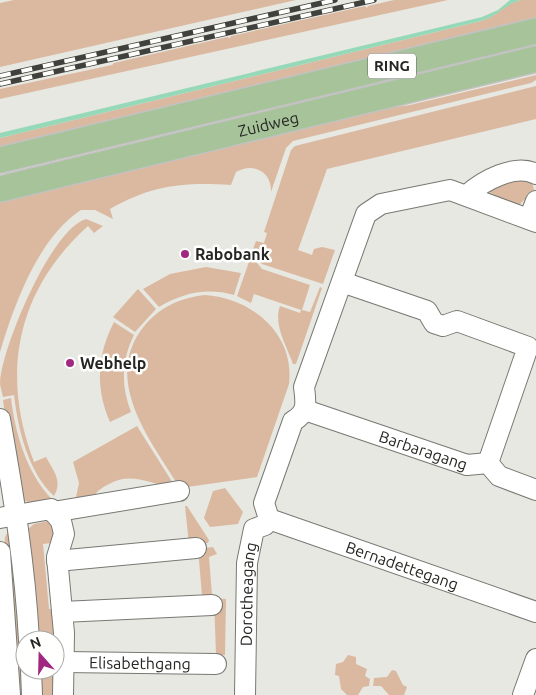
<svg xmlns="http://www.w3.org/2000/svg" width="536" height="695" viewBox="0 0 536 695" font-family="Ubuntu,sans-serif">
<style>
.green{fill:#dbb9a0}
.water{fill:#95d9b8}
.lines{fill:none;stroke-linecap:round;stroke-linejoin:round}
.minor-casing{stroke:#787973;stroke-width:22}
.major-casing{stroke:#c2c2c1;stroke-width:28}
.minor{stroke:#fff;stroke-width:20}
.major{stroke:#a6c39a;stroke-width:25}
.rail-casing{stroke:#40403d;stroke-width:5.5}
.rail{stroke:#fffffe;stroke-width:4;stroke-dasharray:11;stroke-linecap:butt}
.poi-dot{fill:#a02880;stroke:#fffffe;stroke-width:2}
.labels{text-anchor:middle;stroke-width:5;stroke-linejoin:round;paint-order:stroke}
.shield{fill:#fffffe;stroke:#676765;stroke-width:1}
.shield-label{font-size:15px;font-weight:bold;fill:#262623}
.street-label{font-size:16px;fill:#262623;stroke:#fffffe}
.poi-label{font-size:16px;font-weight:bold;fill:#262623;stroke:#fffffe;text-anchor:start}
</style>
<rect width="100%" height="100%" fill="#e7e8e1"/>
<path class="green" d="M14,0H296L0,67V3Z
M394,0H448L0,99V89L112,65L114,63L227,37L230,38L231,36L365,6L367,8L368,6Z
M521,0H536V21L0,151V138L481,21C497,17 505,3 521,0Z
M536,38V44L337,93L267,116L0,181V175L265,111L316,93Z
M536,75V80L531,83L293,141L286,148L271,192C272,172 254,162 236,172L231,185C184,182 152,185 110,209L113,219L95,210H81C38,238 14,305 0,352V199L372,110L410,105Z
M536,86V119L327,169L298,250L312,255L314,249L322,247L335,250L323,284L262,264L252,252L256,241L264,243L267,233L264,232L291,150L295,146Z
M526,180L532,182L534,190L519,205H514L487,191L489,186Z
M86,219L103,226L94,233L88,226C17,290 0,373 34,462L46,457C53,470 63,481 54,496C28,472 18,429 14,395L3,397C2,392 0,387 0,382C2,347 51,229 86,219Z
M251,256L262,269L310,285L302,310L310,312L320,287L322,288L296,364H293C287,346 273,325 280,306L300,313L301,310L254,294L251,303L237,296Z
M206,267L241,273L234,295C207,287 182,293 159,307L143,289L170,274Z
M138,289L156,309L135,332L113,317Z
M205,295C251,298 295,333 289,384L257,477L180,488C151,441 100,379 145,325C161,306 181,298 205,295Z
M114,322L134,335C121,361 121,386 131,412L110,422C95,388 97,355 114,322Z
M11,398C15,433 27,474 52,499C43,505 31,505 22,499L10,453L3,400Z
M137,426L176,488C152,485 132,471 109,484C103,487 98,490 94,496L75,502L79,483L73,462Z
M225,488L243,512L238,524L210,527L204,518L213,491Z
M185,506H187L209,540L208,543L189,545Z
M48,521L56,527L51,543L43,544L49,609H58L57,695H37L36,670H55V640H34L26,531L34,524Z
M10,528L25,640V670L29,695H16L4,547L5,537Z
M213,547L217,554L209,557L212,595H202L198,549Z
M214,598L226,599L225,655H216Z
M348,655L356,657V664L367,669L365,676L370,679L369,686L363,687L358,695H347L341,689L339,676L335,675L336,664L343,662Z
M392,670L396,671L403,685L407,687L404,695H389L381,686H373L374,678L387,677Z"/>
<path class="water" d="M510,0H521C505,4 497,17 481,21L0,138V133L482,17L498,10Z"/>
<g class="lines">
<defs>
<g id="minor">
<path d="M467,195C483,181 515,163 536,174"/>
<path d="M529,219L536,201"/>
<path d="M342,282L427,311L434,323L443,326L457,321L528,347L488,463"/>
<path id="s1" d="M305,410L467,465L488,463L499,476L536,490"/>
<path d="M0,419C13,492 25,565 29,640"/>
<path d="M53,512L179,491"/>
<path d="M0,518L51,509L61,521L64,534L57,557L64,633L63,695"/>
<path id="s2" d="M269,519L536,612"/>
<path d="M0,552L10,695"/>
<path d="M57,561L196,548"/>
<path d="M62,612L212,605"/>
<path id="s3" d="M64,662L216,664"/>
<path d="M31,670L32,695"/>
<path id="s4" d="M245,695L247,563L254,529L265,525L269,519L264,503L293,421C308,413 306,403 304,387L366,214L381,204L450,190L536,222"/>
<path d="M523,695L536,659"/>
</g>
<g id="major">
<path d="M0,160L536,31"/>
<path id="s5" d="M0,189L536,59"/>
</g>
</defs>
<use href="#minor" class="minor-casing"/>
<use href="#major" class="major-casing"/>
<use href="#minor" class="minor"/>
<use href="#major" class="major"/>
<defs>
<path id="rail" d="M0,76L335,0
M0,84L374,0"/>
</defs>
<use href="#rail" class="rail-casing"/>
<use href="#rail" class="rail"/>
</g>
<g class="poi-dot">
<circle cx="185" cy="254" r="5"/>
<circle cx="70" cy="363" r="5"/>
</g>
<g class="labels">
<rect class="shield" x="368" y="53.5" width="48" height="25" rx="4"/>
<g class="shield-label">
<text x="392" y="71">RING</text>
</g>
<g class="street-label">
<text dy="6" stroke="none"><textPath href="#s5" startOffset="276">Zuidweg</textPath></text>
<text dy="6" stroke="none"><textPath href="#s1" startOffset="125">Barbaragang</textPath></text>
<text dy="6" stroke="none"><textPath href="#s2" startOffset="141">Bernadettegang</textPath></text>
<text dy="6" stroke="none"><textPath href="#s4" startOffset="101">Dorotheagang</textPath></text>
<text dy="6" stroke="none"><textPath href="#s3" startOffset="76">Elisabethgang</textPath></text>
</g>
<g class="poi-label">
<text x="195" y="260">Rabobank</text>
<text x="80" y="369">Webhelp</text>
</g>
</g>
<g transform="translate(40 655) rotate(340)"><circle r="24" fill="#fffffe" stroke="#a8a8a6"/>
<path d="M0-4L9 19L0 12L-9 19Z" fill="#a02880"/>
<text y="-8" font-size="14" font-weight="bold" text-anchor="middle" fill="#262623">N</text>
</g>
</svg>
